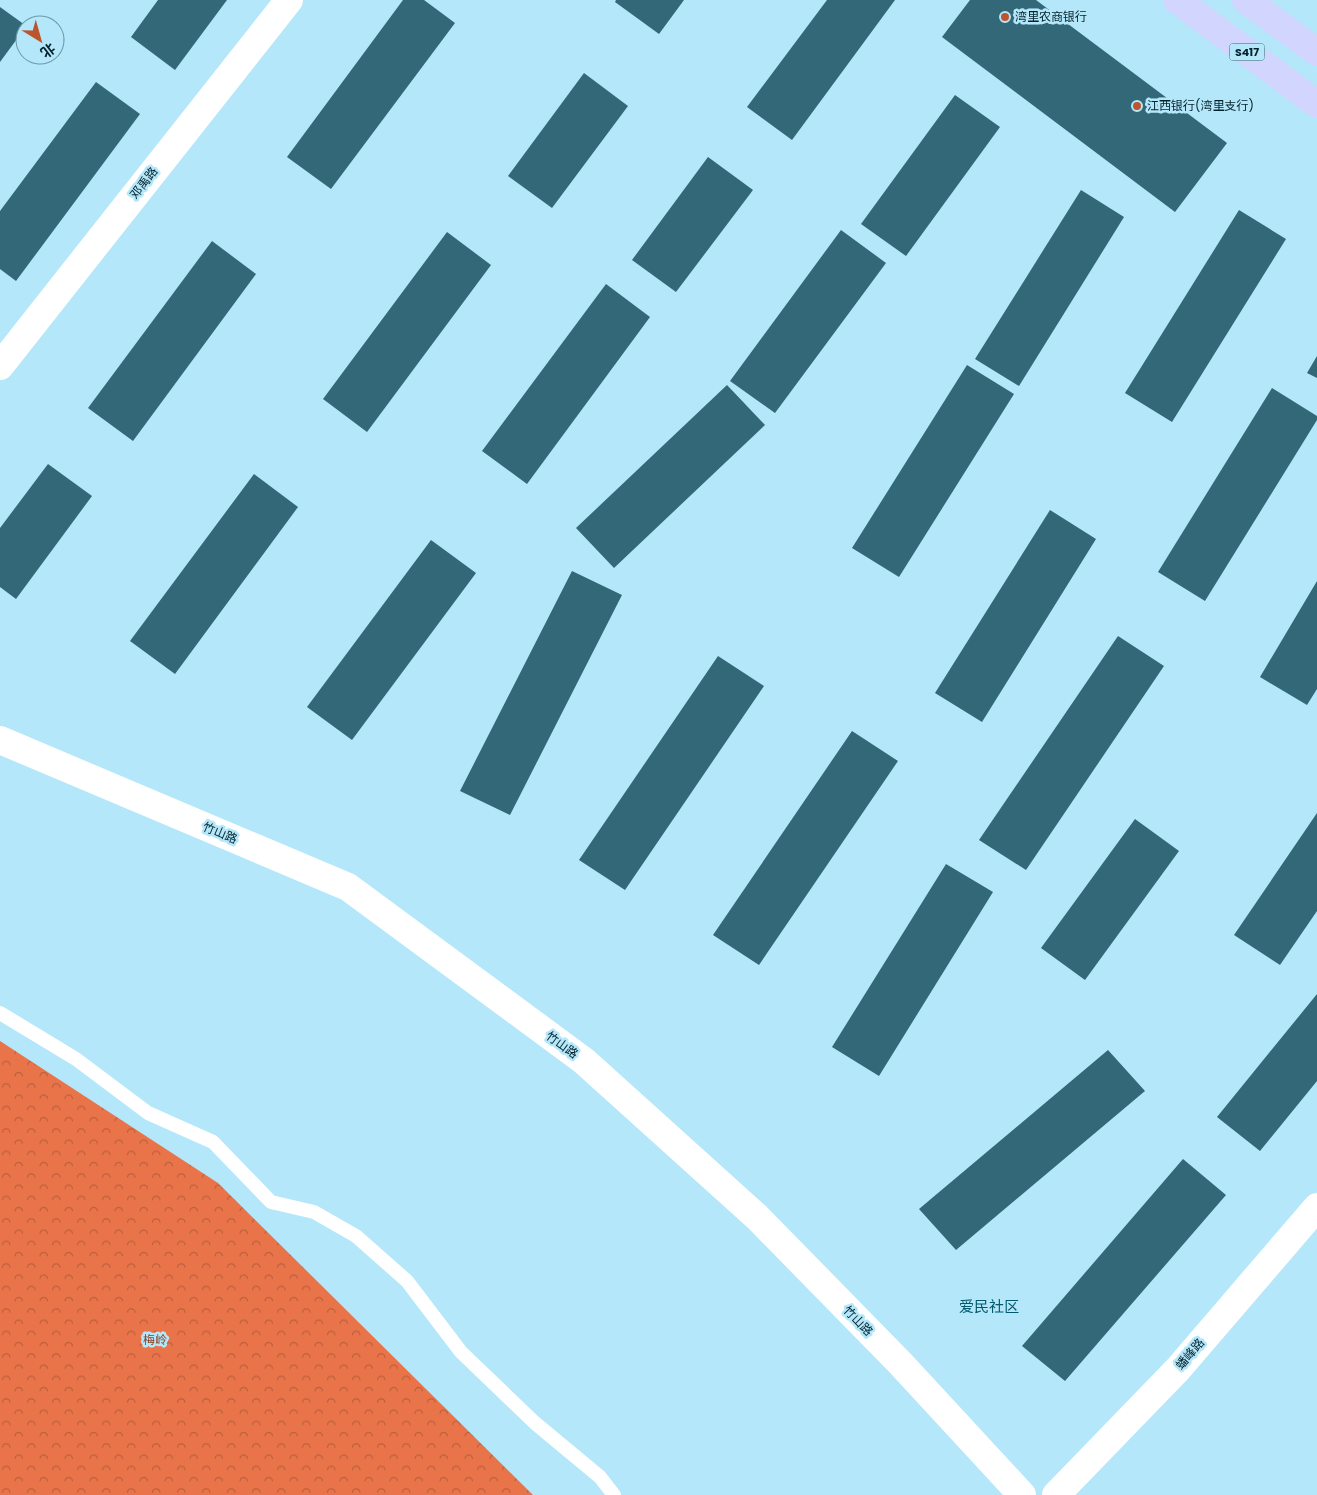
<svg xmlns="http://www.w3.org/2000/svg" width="1317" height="1495" viewBox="0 0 1317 1495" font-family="Poppins,'Noto Sans SC',sans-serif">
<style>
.forest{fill:url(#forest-crowns)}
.building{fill:#326878}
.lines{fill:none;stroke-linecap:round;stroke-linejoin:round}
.service{stroke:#fff;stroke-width:14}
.tertiary{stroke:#fff;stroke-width:28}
.primary{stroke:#d2d5fd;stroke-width:28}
.poi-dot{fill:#bc552d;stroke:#b3e7f9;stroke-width:2}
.labels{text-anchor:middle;stroke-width:5;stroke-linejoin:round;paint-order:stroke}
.shield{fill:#b3e7f9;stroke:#385d69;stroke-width:1}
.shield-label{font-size:11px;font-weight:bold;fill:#04222b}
.poi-label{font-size:12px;fill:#04222b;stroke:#b3e7f9;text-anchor:start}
.street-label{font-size:12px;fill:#04222b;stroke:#b3e7f9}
.park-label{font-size:12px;fill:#8a3e22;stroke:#b3e7f9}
.quarter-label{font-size:15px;fill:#02596d;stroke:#b3e7f9}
</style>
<defs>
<pattern id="forest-crowns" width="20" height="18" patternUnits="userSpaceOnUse" patternTransform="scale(1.25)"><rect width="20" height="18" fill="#e97449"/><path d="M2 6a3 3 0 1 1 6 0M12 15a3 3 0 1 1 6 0" fill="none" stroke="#bb5f3d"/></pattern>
</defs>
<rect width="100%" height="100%" fill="#b3e7f9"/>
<path class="forest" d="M0,1041L218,1183L533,1495H0Z"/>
<path class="building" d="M158,0H227L175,70L131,37Z
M403,0H424L455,23L331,189L287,157Z
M616,0H684L659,34L615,2Z
M827,0H895L792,140L747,107Z
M970,0H1036L1227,143L1175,212L942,37Z
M0,7L25,25V28L0,62Z
M584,73L628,106L552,208L508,176Z
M96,82L140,114L16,281L0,269V211Z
M955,95L1000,127L906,256L861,224Z
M708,157L753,190L676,292L632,260Z
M1081,190L1124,217L1019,386L975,359Z
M1239,210L1286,239L1172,422L1125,393Z
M841,230L886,263L775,413L730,381Z
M447,232L491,265L367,432L323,399Z
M212,241L256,274L133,441L88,408Z
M606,284L650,317L527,484L482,451Z
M1317,356V378L1307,373Z
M967,365L1014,394L899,577L852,548Z
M727,385L765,425L614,568L576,528Z
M1272,388L1317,416V420L1205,601L1158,572Z
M48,464L92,496L16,599L0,587V528Z
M254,474L298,507L175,674L130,641Z
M1050,510L1096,539L982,722L935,693Z
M431,540L476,573L352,740L307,707Z
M572,571L622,595L510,815L460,791Z
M1317,581V689L1307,705L1260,677Z
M1118,636L1164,666L1026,870L979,840Z
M718,656L764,686L625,890L579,860Z
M852,731L898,761L759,965L713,935Z
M1317,813V911L1280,965L1234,935Z
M1135,819L1179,851L1085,980L1041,948Z
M946,864L993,892L879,1076L832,1047Z
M1317,994V1081L1260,1151L1217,1117Z
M1108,1050L1145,1091L956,1250L919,1209Z
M1183,1159L1226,1195L1065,1381L1022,1346Z"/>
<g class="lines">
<path class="service" d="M0,1013L76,1059L148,1113L213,1142L271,1202L314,1212L356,1236L407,1281L461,1352L535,1423L600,1477L614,1495"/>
<path class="tertiary" d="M0,366L289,0
M0,740L348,887L584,1061L757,1217L901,1364L1022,1495
M1056,1495L1178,1369L1317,1207"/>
<path class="primary" d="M1177,0L1317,104
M1246,0L1317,52"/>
</g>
<g class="poi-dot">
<circle cx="1005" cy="17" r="5"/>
<circle cx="1137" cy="106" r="5"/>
</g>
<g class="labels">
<rect class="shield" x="1229.5" y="43.5" width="35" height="17" rx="4"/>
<g class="shield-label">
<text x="1247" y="56">S417</text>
</g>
<g class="poi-label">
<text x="1015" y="21">湾里农商银行</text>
<text x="1147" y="110">江西银行(湾里支行)</text>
</g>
<g class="street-label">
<text transform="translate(144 183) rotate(-52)" y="4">邓禹路</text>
<text transform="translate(220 833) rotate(23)" y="4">竹山路</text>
<text transform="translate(562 1045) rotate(36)" y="4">竹山路</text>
<text transform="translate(858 1321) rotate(46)" y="4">竹山路</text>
<text transform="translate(1190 1354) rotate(-49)" y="4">蟠峰路</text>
</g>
<g class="park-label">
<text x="155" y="1344">梅岭</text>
</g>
<g class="quarter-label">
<text x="989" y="1312">爱民社区</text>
</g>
</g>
<g transform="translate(40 40) rotate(143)"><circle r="24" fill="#b3e7f9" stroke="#6d98a7"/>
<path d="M0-4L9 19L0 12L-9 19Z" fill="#bc552d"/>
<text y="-8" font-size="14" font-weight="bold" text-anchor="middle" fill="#04222b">北</text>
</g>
</svg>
